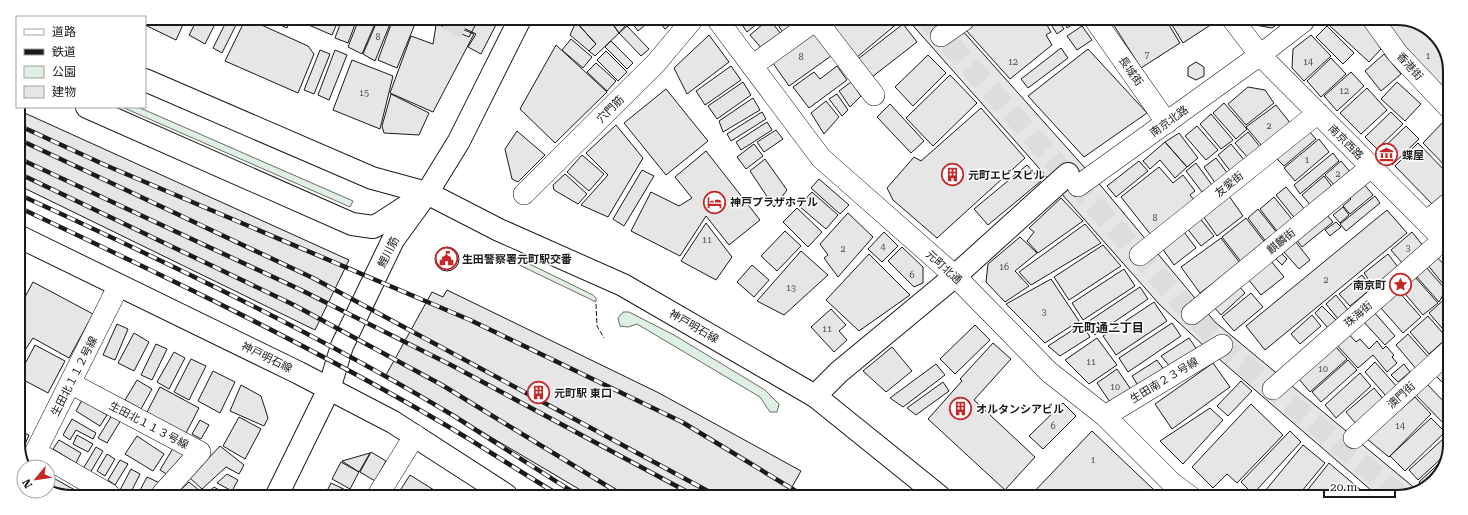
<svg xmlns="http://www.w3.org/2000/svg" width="1468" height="515" viewBox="0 0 1468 515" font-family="'Roboto Serif','Noto Sans JP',serif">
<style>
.green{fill:#e0efe3;stroke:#6a6a6a}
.building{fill:#e6e6e6;stroke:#1a1a1a}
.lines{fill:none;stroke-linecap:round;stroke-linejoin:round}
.street-tunnel{stroke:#ddd;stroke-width:21;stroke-dasharray:21 10;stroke-linecap:butt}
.street-casing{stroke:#1a1a1a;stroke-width:22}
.secondary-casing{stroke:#1a1a1a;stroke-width:24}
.primary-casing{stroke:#1a1a1a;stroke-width:24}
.street{stroke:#fff;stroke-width:21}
.secondary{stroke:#fff;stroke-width:22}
.primary{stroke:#fff;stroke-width:22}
.rail-casing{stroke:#1a1a1a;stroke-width:4.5}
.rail{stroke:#fff;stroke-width:3;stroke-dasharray:9;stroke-linecap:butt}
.fence{stroke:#1a1a1a;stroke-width:1;stroke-dasharray:5 2;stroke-linecap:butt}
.labels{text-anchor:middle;stroke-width:3;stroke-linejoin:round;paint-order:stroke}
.number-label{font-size:9px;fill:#4d4d4d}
.street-label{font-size:11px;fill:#1a1a1a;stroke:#fff}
.poi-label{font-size:11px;font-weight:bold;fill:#1a1a1a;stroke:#fff;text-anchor:start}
.neighbourhood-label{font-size:12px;font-weight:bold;fill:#1a1a1a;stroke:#fff}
.rim{fill:none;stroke:#1a1a1a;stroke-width:2}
</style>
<rect width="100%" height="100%" fill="#fff"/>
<path class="green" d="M122,107H138L353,201L350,207Z
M513,256L593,295L596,298V302L511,261Z
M623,312H629L674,335L765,390L779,404L777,412H770L760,397L637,324L628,327L620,326L618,318Z"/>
<path class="building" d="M148,18H186L176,40L145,25Z
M198,18H218L205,44L189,35Z
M228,18L239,19L222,53L213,48Z
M246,18L308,46L314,54L298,93L225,61Z
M280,18H291L287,28L278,24Z
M298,18L339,19L332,35L297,20Z
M342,19H357L348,43L335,38Z
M359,19H377L362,54L348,47Z
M378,19H392L375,61L363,54Z
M393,19H417L397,68L378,60Z
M425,19H469L477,22L469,37Z
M437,19L474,34L433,112L390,93L411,36L433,44Z
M445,19H499L481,54L468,47L476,34Z
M578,19H609L619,33L595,56L589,51L596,44L576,22Z
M609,19H622L626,25L619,33Z
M629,19H652L638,31Z
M657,19H676V20L665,29Z
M738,19H763L747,32Z
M769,19L782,35L763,50L750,35Z
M774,19L805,20L784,34Z
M824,20H898L899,22L856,58Z
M908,20H953L1101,186L1215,322L1417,490L1397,497H1379L1204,346L1160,305Z
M978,20H1044L1051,32L1046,35L1052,45L1010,79L965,29Z
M1048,20H1058L1064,29L1057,34Z
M1063,20H1079L1067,28Z
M1119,20H1166L1180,43L1141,68L1113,24Z
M1169,20H1210L1212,24L1183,43Z
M1252,20H1283L1272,28L1255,25Z
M1334,21H1364L1381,49L1369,62L1329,25Z
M1384,21H1413L1439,39L1450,68V101Z
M576,22L596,44L589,51L570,35Z
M903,24L917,42L872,77L858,59Z
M627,26L649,49L641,56L619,33Z
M1082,26L1092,40L1077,50L1067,36Z
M1327,26L1354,53L1343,64L1316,37Z
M813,29L831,56L789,86L770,59Z
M709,35L729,62L687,94L674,68Z
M1311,35L1331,56L1304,81L1292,68L1293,49Z
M571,39L592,57L583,68L562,50Z
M611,41L633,63L627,69L605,47Z
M556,45L607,92L555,143L520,109Z
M1061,48L1068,58L1028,88L1021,79Z
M1088,49L1147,113L1084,157L1028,96Z
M320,50L330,54L314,94L304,90Z
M335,50L347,55L329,100L318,95Z
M606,51L627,72L618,81L597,60Z
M1384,54L1401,74L1381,91L1365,71Z
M928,55L946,73L913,106L895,87Z
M1331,58L1346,74L1321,97L1307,81Z
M352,60L393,76L380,129L333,110Z
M1196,62L1204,67V76L1196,80L1188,76V67Z
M596,63L616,81L607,91L587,72Z
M731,66L741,80L705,105L696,91Z
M837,66L847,80L809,108L793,87L814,72L820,79Z
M1351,72L1364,86L1337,111L1324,96Z
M950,75L977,103L933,146L906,118Z
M743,82L751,95L717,119L708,106Z
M851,82L861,96L850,107L839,91Z
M1397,82L1421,104L1405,121L1381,99Z
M1248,87L1265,90L1274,103L1246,125L1228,104Z
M1367,88L1387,110L1361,134L1340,113Z
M666,89L708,141L666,175L624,123Z
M391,94L429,113L419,135L384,133L382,126Z
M837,94L848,110L842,116L829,99Z
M753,98L760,110L723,132L719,121Z
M826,101L839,117L824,134L811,113Z
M1224,103L1247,129L1236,139L1213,113Z
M890,104L924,141L911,153L877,117Z
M1276,105L1291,124L1262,146L1246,127Z
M981,108L1025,158L937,238L893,200L887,188L914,157L921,161Z
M18,110L349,260L315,330L18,185Z
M762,112L766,119L731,141L727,134Z
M1391,112L1403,124L1377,149L1365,137Z
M1211,114L1233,140L1221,149L1200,124Z
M1445,120L1449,125V170L1423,143Z
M767,122L772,130L741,150L736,142Z
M616,125L643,158L608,217L581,205L608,175L586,153Z
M1197,126L1218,150L1206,160L1185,136Z
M1406,126L1419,139L1392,165L1379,152Z
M776,130L783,139L764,152L757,142Z
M517,131L545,155L518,182L512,179L505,149Z
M1309,131L1316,139L1284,166L1276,158Z
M1248,132L1261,148L1248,158L1235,143Z
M1179,133L1198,158L1187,167L1165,142Z
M1319,139L1329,152L1295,181L1284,168Z
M1165,142L1187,167L1175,178L1160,160L1150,169L1143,161Z
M1418,143L1449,175V189L1433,205L1395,166Z
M754,144L763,156L746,169L737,157Z
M1231,144L1245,161L1231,172L1218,155Z
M706,151L760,220L729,245L706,216L680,256L631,231L651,192L679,206L692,198L675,177Z
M1333,153L1339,161L1300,194L1294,185Z
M582,155L604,174L589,191L567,172Z
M1216,158L1228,174L1216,184L1204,167Z
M765,159L787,190L774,207L750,171Z
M1139,161L1148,171L1116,197L1107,186Z
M1341,161L1351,173L1336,187L1325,175Z
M1196,163L1212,185L1202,192L1186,171Z
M1027,165L1041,181L988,225L974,209Z
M1159,167L1173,183L1183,175L1195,191L1190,195L1194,200L1151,235L1121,197Z
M642,170L654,176L624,226L613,219Z
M565,174L587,194L578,204L554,190L553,185Z
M1324,176L1334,189L1312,207L1302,195Z
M819,179L849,205L840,214L811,188Z
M1363,183L1373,195L1350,214L1343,206L1351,199L1348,196Z
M1286,187L1307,212L1297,221L1276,195Z
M812,192L838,215L826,229L799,206Z
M1229,196L1243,216L1217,236L1203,216Z
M1375,196L1380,203L1346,231L1340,224Z
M1274,197L1295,223L1280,235L1260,209Z
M1061,198L1083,221L1038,253L1027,241L1034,232L1029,228Z
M1343,207L1349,215L1340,223L1333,215Z
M797,208L822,232L808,247L783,222Z
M1258,209L1278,234L1267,243L1248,218Z
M1387,210L1407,233L1265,350L1246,326Z
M848,213L873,237L838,277L824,258L828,255L820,244Z
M1327,215L1333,222L1302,247L1296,239Z
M1199,217L1214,236L1201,246L1186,227Z
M1246,218L1266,244L1242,263L1222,237Z
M1336,222L1341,227L1330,236L1325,230Z
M706,223L732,257L716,280L681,261Z
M1085,224L1101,243L1031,285L1019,272Z
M785,231L801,246L777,271L761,256Z
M884,232L898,246L882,262L868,249Z
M1184,232L1196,248L1174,265L1162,248Z
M1412,232L1424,247L1403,264L1391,250Z
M1020,237L1037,253L1015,271L1029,286L1005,302L986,282L988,264Z
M1221,238L1240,263L1200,293L1181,267Z
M1295,241L1310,260L1299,269L1283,251Z
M1103,245L1121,266L1069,300L1054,277Z
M435 259a12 12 0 1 1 24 0a12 12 0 1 1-24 0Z
M902,247L923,267V283L914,287L888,261Z
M801,251L828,275L784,315L757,301Z
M1280,252L1287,259L1282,265L1274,257Z
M869,254L910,295L859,331L826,300Z
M1388,254L1398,267L1373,286L1364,273Z
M1436,256L1449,270L1448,279L1443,284L1427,264Z
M1271,261L1284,277L1261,295L1248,279Z
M752,265L769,280L754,297L737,282Z
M1425,266L1446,290L1439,302L1416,276Z
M1124,269L1135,286L1083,320L1072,303Z
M1362,275L1372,288L1350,306L1339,294Z
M1414,276L1438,303L1423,315L1400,288Z
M1051,279L1079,321L1045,343L1006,304Z
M33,282L93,314L69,358L33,338L25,350L18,346V310Z
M1238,285L1245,293L1221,315L1213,306Z
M1140,287L1148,299L1095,335L1086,323Z
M447,290L659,393L801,471L787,496L589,495L386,375L432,292L443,297Z
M1398,291L1421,317L1403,333L1380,307Z
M1251,293L1263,307L1234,331L1222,317Z
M1336,295L1349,311L1339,320L1326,304Z
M1448,296V335L1429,313Z
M1154,302L1167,321L1116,355L1103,336Z
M1322,306L1336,320L1328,328L1315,313Z
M831,309L846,325L839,331L847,340L834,352L811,327Z
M1373,311L1395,336L1385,345L1362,320Z
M1312,315L1321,326L1300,344L1291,334Z
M1428,316L1447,338L1429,354L1410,332Z
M1172,323L1181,336L1128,372L1119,358Z
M117,324L128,329L115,360L103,355Z
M1082,324L1090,337L1060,356L1048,346Z
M975,325L990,340L955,374L940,359Z
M1347,332L1356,342L1360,339L1369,349L1377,341L1383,349L1386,346L1394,355L1392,357L1397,363L1387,372L1373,355L1358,368L1335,343Z
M134,333L149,342L134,371L118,363Z
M1408,334L1431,360L1418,371L1396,345Z
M1097,338L1117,365L1089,384L1065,360Z
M1189,338L1198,351L1172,369L1161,356Z
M993,343L1011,359L974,400L1035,457L1005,490L928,419L962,381L960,379Z
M156,344L167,349L152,380L141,375Z
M35,345L65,361L48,393L18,377Z
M1334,345L1347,359L1310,392L1298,378Z
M892,347L912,371L886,392L863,371Z
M174,352L185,358L169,389L157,382Z
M191,359L206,366L189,400L174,392Z
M1157,360L1164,370L1139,387L1132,376Z
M1348,360L1357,370L1321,402L1312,392Z
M1375,362L1398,388L1387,397L1365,372Z
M1213,363L1230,387L1172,429L1155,404Z
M936,364L945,375L903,407L890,398Z
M1404,364L1410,372L1398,382L1391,375Z
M1448,364V388L1436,376Z
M1117,369L1132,391L1112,405L1097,383Z
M213,371L235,382L220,413L198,401Z
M1360,373L1371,386L1336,418L1325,405Z
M137,380L152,389L141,409L125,400Z
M1241,381L1252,391L1228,416L1217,406Z
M943,382L949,391L916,415L907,408Z
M1425,382L1448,406L1446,426L1414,393Z
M241,385L261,396L268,418L264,426L230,411Z
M160,387L199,408L185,435L146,414Z
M1374,388L1384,400L1356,424L1346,412Z
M1415,397L1431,414L1389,457L1367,439Z
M82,400L107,415L100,426L76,411Z
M1063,403L1076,416L1043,449L1029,436Z
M1251,404L1283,435L1237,483L1227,474L1213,488L1192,467Z
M1210,408L1223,420L1183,464L1160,441Z
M112,415L121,420L107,443L98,438Z
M239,417L261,429L245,459L223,446Z
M1431,418L1445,432L1405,471L1390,456Z
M72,419L96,433L93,439L76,430L70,440L63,435Z
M200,420L209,425L201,439L192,434Z
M18,430L29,435L23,449L18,446Z
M1092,431L1153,489L1163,497L1030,496Z
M1290,431L1301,442L1253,494L1241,482Z
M77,435L93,444L88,452L73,444Z
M137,436L164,454L153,471L125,454Z
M59,440L81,453L76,463L53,449Z
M1442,440L1447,446V453L1418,480L1409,470Z
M175,445L188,453L168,475L160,470Z
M1303,445L1325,463L1297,497H1260Z
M220,446L244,465L239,474L226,467L202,489L190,478Z
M96,447L103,451L90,473L83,469Z
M371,452L386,461L375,481L360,472Z
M370,453L359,472L342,461Z
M107,454L115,459L105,476L97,471Z
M1447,456V460L1429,486L1424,488L1419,482Z
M120,460L128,464L115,485L108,480Z
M341,462L359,472L350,489L332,479Z
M1329,463L1369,497H1302Z
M131,469L140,474L130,494H128L120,490Z
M227,474L238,480L232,491L217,483Z
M48,475L82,494H56L48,489Z
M410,475L434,490L431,495H397Z
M147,477L162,484L153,494H138Z
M189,482L205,495L176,494Z
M331,483L356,495H325Z
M214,487L228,495H205Z"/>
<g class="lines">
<path class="street-tunnel" d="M446,19L473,30
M928,20L1192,314L1222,345L1400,496"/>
<defs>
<path id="street" d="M717,19L821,158L955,276L1049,372L1105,416L1172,483L1191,497
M1095,20L1167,123
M1233,20L1260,55L1449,245
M1374,21L1398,54L1450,109
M941,36L964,20
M752,66L816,20L874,95
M1078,186L1260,55L1304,21
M524,194L656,63L693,19
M1426,222L1449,203
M1140,255L1318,113
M1192,314L1371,167
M70,383L200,452L162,494
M1273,389L1443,240
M1105,416L1222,345
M1354,438L1448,352
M36,452L109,494
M28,467L119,285
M378,495L415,435"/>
<path id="secondary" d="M815,396L839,372L955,276L1068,174
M277,495L329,389L342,346L393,240L427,193L459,141L520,19"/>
<path id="primary" d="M145,80L372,178L427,193L499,230L623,285L815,396L939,496
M87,107L352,224L373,227L381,223L427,193
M18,236L299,373L393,422L506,495"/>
</defs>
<use href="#street" class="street-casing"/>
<use href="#secondary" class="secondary-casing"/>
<use href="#primary" class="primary-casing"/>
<use href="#street" class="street"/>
<use href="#secondary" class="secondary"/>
<use href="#primary" class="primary"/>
<defs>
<path id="rail" d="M18,125L105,165L470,320L682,422L804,496
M18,139L313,278L717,496
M18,158L301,290L451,365L695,496
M18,173L294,305L442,385L622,495
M18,194C166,262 314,332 454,416C495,442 536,469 578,495
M18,207C164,276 310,345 449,427C486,449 522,473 559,495"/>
</defs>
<use href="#rail" class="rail-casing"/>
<use href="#rail" class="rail"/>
<path class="fence" d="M596,304L597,326L604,338"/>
</g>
<defs>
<symbol id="museum-ring" viewBox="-11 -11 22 22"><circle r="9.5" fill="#fff" stroke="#c62828" stroke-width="1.5"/><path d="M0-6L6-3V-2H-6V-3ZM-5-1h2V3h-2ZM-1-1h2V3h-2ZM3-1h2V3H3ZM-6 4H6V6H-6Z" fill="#c62828"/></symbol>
<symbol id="building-ring" viewBox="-11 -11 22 22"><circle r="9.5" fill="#fff" stroke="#c62828" stroke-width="1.5"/><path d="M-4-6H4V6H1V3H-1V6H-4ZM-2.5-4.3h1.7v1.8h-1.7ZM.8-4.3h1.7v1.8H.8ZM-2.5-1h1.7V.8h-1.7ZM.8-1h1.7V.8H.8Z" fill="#c62828"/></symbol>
<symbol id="hotel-ring" viewBox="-11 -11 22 22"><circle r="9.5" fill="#fff" stroke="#c62828" stroke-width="1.5"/><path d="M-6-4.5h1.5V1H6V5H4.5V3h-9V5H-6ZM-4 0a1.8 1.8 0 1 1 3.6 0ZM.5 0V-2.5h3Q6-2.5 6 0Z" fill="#c62828"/></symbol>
<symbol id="civic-ring" viewBox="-11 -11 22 22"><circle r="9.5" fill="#fff" stroke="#c62828" stroke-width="1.5"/><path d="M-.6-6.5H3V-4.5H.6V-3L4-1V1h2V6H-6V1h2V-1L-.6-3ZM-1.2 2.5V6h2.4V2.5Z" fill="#c62828"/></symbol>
<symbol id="sight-ring" viewBox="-11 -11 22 22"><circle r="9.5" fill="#fff" stroke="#c62828" stroke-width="1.5"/><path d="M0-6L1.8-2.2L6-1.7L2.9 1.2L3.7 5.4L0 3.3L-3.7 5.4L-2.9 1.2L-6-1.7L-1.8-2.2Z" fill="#c62828"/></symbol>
</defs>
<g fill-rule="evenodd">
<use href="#museum-ring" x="1374" y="142" width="25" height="25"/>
<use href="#building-ring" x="940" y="162" width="25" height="25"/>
<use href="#hotel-ring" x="702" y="190" width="25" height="25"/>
<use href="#civic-ring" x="434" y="246" width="25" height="25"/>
<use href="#sight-ring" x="1388" y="272" width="25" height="25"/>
<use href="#building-ring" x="526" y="380" width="25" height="25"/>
<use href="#building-ring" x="948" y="396" width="25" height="25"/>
</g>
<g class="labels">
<g class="number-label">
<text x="378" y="40">8</text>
<text x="1147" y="58">7</text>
<text x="1428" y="59">1</text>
<text x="801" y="60">8</text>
<text x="1013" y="65">12</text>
<text x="1308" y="65">14</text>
<text x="1344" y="94">12</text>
<text x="364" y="96">15</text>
<text x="1269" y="129">2</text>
<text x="1307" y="163">1</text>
<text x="1338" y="177">2</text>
<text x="1155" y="221">8</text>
<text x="707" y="243">11</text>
<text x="883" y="250">4</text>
<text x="1408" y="251">3</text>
<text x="843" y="252">2</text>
<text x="1004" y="270">16</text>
<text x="912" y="278">6</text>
<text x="1326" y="283">2</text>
<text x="791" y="291">13</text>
<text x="1044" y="315">3</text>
<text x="827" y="332">11</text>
<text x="1091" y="365">11</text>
<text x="1323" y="372">10</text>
<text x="1115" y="390">10</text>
<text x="1053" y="429">6</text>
<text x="1400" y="429">14</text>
<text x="1093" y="463">1</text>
</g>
<g class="street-label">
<text transform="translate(1410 66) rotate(48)" y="4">香港街</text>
<text transform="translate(1131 71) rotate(55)" y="4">長城街</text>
<text transform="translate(610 109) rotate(-45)" y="4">穴門筋</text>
<text transform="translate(1169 121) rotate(-36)" y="4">南京北路</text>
<text transform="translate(1346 142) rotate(45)" y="4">南京西路</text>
<text transform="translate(1229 184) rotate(-39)" y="4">友愛街</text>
<text transform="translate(1281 241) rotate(-39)" y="4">麒麟街</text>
<text transform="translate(388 252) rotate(-63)" y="4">鯉川筋</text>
<text transform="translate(944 267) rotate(42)" y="4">元町北通</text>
<text transform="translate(1358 314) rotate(-41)" y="4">珠海街</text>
<text transform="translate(694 326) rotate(30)" y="4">神戸明石線</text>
<text transform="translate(267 357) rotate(26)" y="4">神戸明石線</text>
<text transform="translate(74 376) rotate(-63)" y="4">生田北１１２号線</text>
<text transform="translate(1164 380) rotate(-31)" y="4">生田南２３号線</text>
<text transform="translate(1401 395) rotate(-42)" y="4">澳門街</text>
<text transform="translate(149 425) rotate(28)" y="4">生田北１１３号線</text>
</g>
<g class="poi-label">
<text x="1402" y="159">蝶屋</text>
<text x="968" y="179">元町エビスビル</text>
<text x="730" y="206">神戸プラザホテル</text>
<text x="462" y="263">生田警察署元町駅交番</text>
<text x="1386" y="289" text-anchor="end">南京町</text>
<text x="554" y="397">元町駅 東口</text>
<text x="976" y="413">オルタンシアビル</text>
</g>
<g class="neighbourhood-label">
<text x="1108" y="332">元町通二丁目</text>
</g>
</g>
<path d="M0 0H1468V515H0ZM71 25H1397A46 46 0 0 1 1443 71V444A46 46 0 0 1 1397 490H71A46 46 0 0 1 25 444V71A46 46 0 0 1 71 25Z" fill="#fff" fill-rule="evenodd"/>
<path class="rim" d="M71 25H1397A46 46 0 0 1 1443 71V444A46 46 0 0 1 1397 490H71A46 46 0 0 1 25 444V71A46 46 0 0 1 71 25Z"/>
<rect x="16" y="16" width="130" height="92" fill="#ffffff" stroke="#a3a3a3"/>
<rect x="24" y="29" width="20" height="6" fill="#ffffff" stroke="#a3a3a3"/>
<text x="52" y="36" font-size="12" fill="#1a1a1a">道路</text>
<rect x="24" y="49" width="20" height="6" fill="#1a1a1a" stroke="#a3a3a3"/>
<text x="52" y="56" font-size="12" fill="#1a1a1a">鉄道</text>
<rect x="24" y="66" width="20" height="12" fill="#e0efe3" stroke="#a3a3a3"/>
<text x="52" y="76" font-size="12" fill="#1a1a1a">公園</text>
<rect x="24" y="86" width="20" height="12" fill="#e6e6e6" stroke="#a3a3a3"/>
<text x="52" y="96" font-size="12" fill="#1a1a1a">建物</text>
<g transform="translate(36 479) rotate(241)"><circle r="19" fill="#ffffff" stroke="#a3a3a3"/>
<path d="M0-3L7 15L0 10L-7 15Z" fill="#c62828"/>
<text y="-6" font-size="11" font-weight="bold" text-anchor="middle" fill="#1a1a1a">N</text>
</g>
<path d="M1324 491v6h71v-6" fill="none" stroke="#1a1a1a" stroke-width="2"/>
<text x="1330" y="491" font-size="12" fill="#1a1a1a" stroke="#ffffff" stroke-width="3" paint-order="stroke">20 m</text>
</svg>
